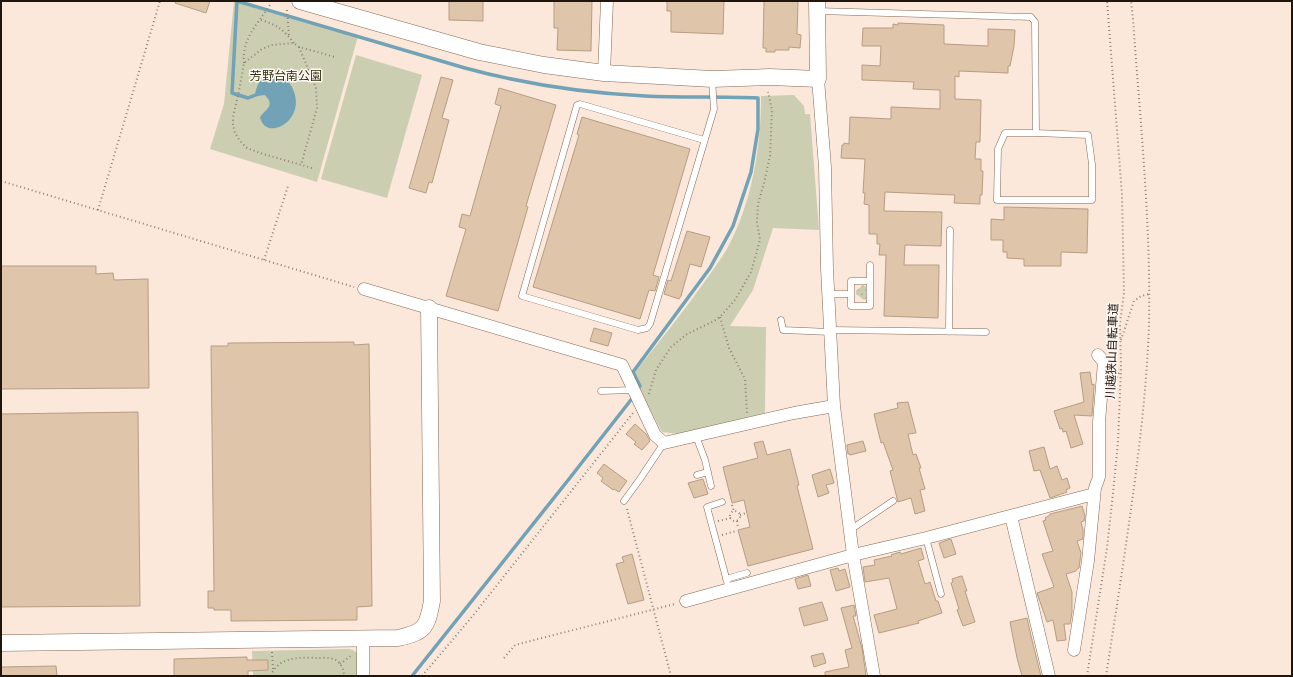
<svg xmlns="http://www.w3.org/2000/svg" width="1293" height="677" viewBox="0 0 1293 677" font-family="'Roboto Condensed','Noto Sans JP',sans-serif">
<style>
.grass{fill:url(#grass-dots)}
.park{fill:#cbceb0}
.water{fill:#71a2b6}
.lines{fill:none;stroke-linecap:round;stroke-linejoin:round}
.stream{stroke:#71a2b6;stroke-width:3.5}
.building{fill:#dfc5aa;stroke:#b69d83}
.service-casing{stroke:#846854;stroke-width:7}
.minor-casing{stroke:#846854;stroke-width:13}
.tertiary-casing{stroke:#846854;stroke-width:17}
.path{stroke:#8f8075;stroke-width:2;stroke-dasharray:1 3;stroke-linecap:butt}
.service{stroke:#fff;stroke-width:6}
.minor{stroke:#fff;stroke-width:12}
.tertiary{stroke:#fff;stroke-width:16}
.labels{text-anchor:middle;stroke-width:3;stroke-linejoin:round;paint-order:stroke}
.park-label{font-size:12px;fill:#2d2f0b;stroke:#fff8f3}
.street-label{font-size:12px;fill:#21160e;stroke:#fff8f3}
</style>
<defs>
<pattern id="grass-dots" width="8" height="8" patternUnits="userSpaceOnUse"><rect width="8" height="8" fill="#cbceb0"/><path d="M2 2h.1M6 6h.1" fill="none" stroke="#aeb096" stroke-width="1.8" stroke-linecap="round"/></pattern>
</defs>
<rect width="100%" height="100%" fill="#fbe8da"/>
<path class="grass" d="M863,285L866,287V299L864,300L856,294V291Z"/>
<path class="park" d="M234,1H242L358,36L317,182L210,149L224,104Z
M356,55L422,75L387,198L321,179Z
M794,95L804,106L805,114H810L819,230L773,228L753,290L730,326L766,327L765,413L678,434L662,432L632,376C658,343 684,311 708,277C714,268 721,259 727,249C752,203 761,148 761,96Z
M349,649L353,650L358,654L359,676H253L252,651Z"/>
<path class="water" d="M268,74C280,75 290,79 294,92C305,122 265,142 260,117C267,108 275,106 265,95L257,96L255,95C256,86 260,79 268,74Z"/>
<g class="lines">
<path class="stream" d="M237,1L465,68C524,84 584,93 645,96C683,98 720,96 758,98V129L751,172L733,226L710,268L633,372L640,386L637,390
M237,1L232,93L248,98L258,94
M412,676L569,479L634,396"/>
</g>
<path class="building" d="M176,1H210L206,13L175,3Z
M449,1H483V21L449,20Z
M554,1H592L591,51L557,50L558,28H554Z
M667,1H724L723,34L671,32V11H667Z
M764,1H798L797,34L801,35L800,48L789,47V50H775V52H766V48H763Z
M898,23L944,25V44L988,46V29L1015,30L1014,46L1010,66H1008V73L959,71V77L955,76V99L981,100L980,142H976L975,159H981V171H983L982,195H980V204L954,203L955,195L885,192L884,211L942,212L941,246L905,245L904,265H939L938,318L884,316L886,255H879L880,244H877V234H869V205L864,204L865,193H863L865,159L841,158L842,145H844V143L849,144L850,117L891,119V107L940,109V90L913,89L914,82L862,80V65L880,66L881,46H862L863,28H893V24L898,25Z
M441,77L453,80L442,118L449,120L432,183L429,182L426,193L409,188Z
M499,88L556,105L526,206L528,207L498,311L446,296L466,229L459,227L462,214L470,216L501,106L495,104Z
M582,117L690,149L653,275L659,277L655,291L649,290L640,319L533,287L579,135L577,134Z
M1004,207L1088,209L1087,253L1061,252V266H1024V259L1007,258V252H1003V240H991V219L1004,220Z
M687,231L710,237L701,267L690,264L681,296L679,299L664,294L668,280L671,281Z
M1,266H96V274L113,273L114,280L148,279L149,388L1,389Z
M594,328L612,333L608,346L590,341Z
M354,342V345L369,344L372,606L357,607V620L231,621V610H214V608H208V591H214L211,346H228V343Z
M1090,372L1092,385L1094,384V387L1092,416L1074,415L1083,444L1071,448L1066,431L1063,432L1062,428L1060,429L1054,411L1084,402L1080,373Z
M908,402L916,433L908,434L913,455L916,454L921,468H919L925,489L920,490L925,511L915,514L911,498L898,502L890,471L893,470L883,442L881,443L874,414L898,408L897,403Z
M138,412L140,606L1,607V414Z
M635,424L646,434L650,441L642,450L634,444L636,442L626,434Z
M763,441L767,455L790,449L799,485L797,486L813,549L748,566L738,530L750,527L744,500L732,503L723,467L758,458L754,443Z
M863,441L866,451L850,455V454H848L847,445Z
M1044,447L1050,469L1057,466L1062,480L1067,478L1070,488L1066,490L1067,492L1050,498L1040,470L1034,471L1029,451Z
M604,464L627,481L619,492L614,489L613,490L601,481L603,478L597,473Z
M830,469L834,483L826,485L829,493L818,497L812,475Z
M703,479L708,494L694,498L688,483Z
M1082,506L1085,516L1084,521L1081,522L1083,530V539L1077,541L1081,553L1079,568L1076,570V571L1066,574L1072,592V612L1070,624H1064L1066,640L1057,641L1053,620L1047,622L1037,593L1054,587L1042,554L1053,551L1043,521L1046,520L1045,518L1050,515V514Z
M951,539L956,554L944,558L939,543Z
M921,548L924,559L918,561L925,584L930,582L936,601H938L942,613L918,621L919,623L879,633L874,615L897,609L889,578L865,582L863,567L875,565L874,560L892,556L891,555L900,552L901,554Z
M632,554L644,600L628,604L616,564L624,562L622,557Z
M838,568L839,571L845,569L850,587L836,591L830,570Z
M808,575L811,586L798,589L795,579Z
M961,576H962L967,591H965L975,622L963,626L957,610L959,609L951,583L953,582L952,579Z
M822,602L828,620L804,626L799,608Z
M854,605L856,616H853L862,648L866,676H825V672L849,667L845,650L852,648L841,608Z
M1027,618L1031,636L1041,676H1022L1017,658L1010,622Z
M823,653L826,663L814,667L811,656Z
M247,657V660H268V670L248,671V676H174V659Z
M56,666L57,676H1V667Z"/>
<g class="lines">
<defs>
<path id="service" d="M817,11L1031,17L1035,22L1036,133L1088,135L1092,164V200H997L998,149L1005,133H1036
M704,140L580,104L577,105L522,296L638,330L647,328L650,324L714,109L712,79
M870,281H851V306H870V265
M829,294H851
M781,320L783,330L830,332
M830,330L986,332
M949,332L950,230
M601,391L634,390
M696,436L705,460L711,486
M697,475L708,472
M624,501L640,479L664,443
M722,502L707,507L729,589
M850,530L893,501
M926,538L941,594
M726,579L747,573"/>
<path id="minor" d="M604,73L607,1
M818,79L825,167L827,269L834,406L853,555L874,676
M364,289L622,365L655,435L664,443L794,413L834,406
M1011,516L1049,676
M686,601L853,555L926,538L1094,494
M1074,650L1088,561L1095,488L1099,477V422L1104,362L1098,355
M363,676V638"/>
<path id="tertiary" d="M300,1L479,52L544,65L604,73L712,79L770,77L818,79L817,1
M1,643L398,638C425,632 427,628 432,601L429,308"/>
</defs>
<use href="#service" class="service-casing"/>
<use href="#minor" class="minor-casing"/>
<use href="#tertiary" class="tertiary-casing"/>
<path class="path" d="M287,10L289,36
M261,20C277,25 283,29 294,43
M299,47L316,88L317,108L301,165
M244,63C242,38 257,25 270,5
M312,168L260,153L247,148L240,141L235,133L233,125V117L239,91L244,63L262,49L272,45L294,43L299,47L335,57
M1,181L354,287
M98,210L160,1
M264,260L288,186
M720,317L729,348L745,379L747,413
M1121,340L1134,301L1141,296L1149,294
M1115,381L1121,369
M649,394L656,370L671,347L687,334L714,321L720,317L735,300L751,272L760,240L757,222L758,204L764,183L770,156L772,110L768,92
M732,505L734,511
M627,509L671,676
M730 516a5 5 0 1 1 10 0a5 5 0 1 1-10 0Z
M740,515L746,513
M718,521L731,518
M737,521L738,528
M722,535L736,531
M272,652L273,669
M504,658L515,645L675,604
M340,664L352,655
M271,676C277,657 300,657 317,658C323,658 330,657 336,660C341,663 344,670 344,676
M422,676L471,618L633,413
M1087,676L1107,548L1113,493L1118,442L1121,368L1120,323L1124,293L1122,195L1107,1
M1106,676C1115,618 1124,560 1132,502C1140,443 1147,384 1149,324C1151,222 1140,120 1133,19L1131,1"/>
<use href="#service" class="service"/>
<use href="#minor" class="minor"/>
<use href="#tertiary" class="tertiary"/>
</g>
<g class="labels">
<g class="park-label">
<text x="286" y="80">芳野台南公園</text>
</g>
<g class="street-label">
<text transform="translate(1112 351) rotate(-88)" y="4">川越狭山自転車道</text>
</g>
</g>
<rect width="1293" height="677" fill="none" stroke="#21160e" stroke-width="4"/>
</svg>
